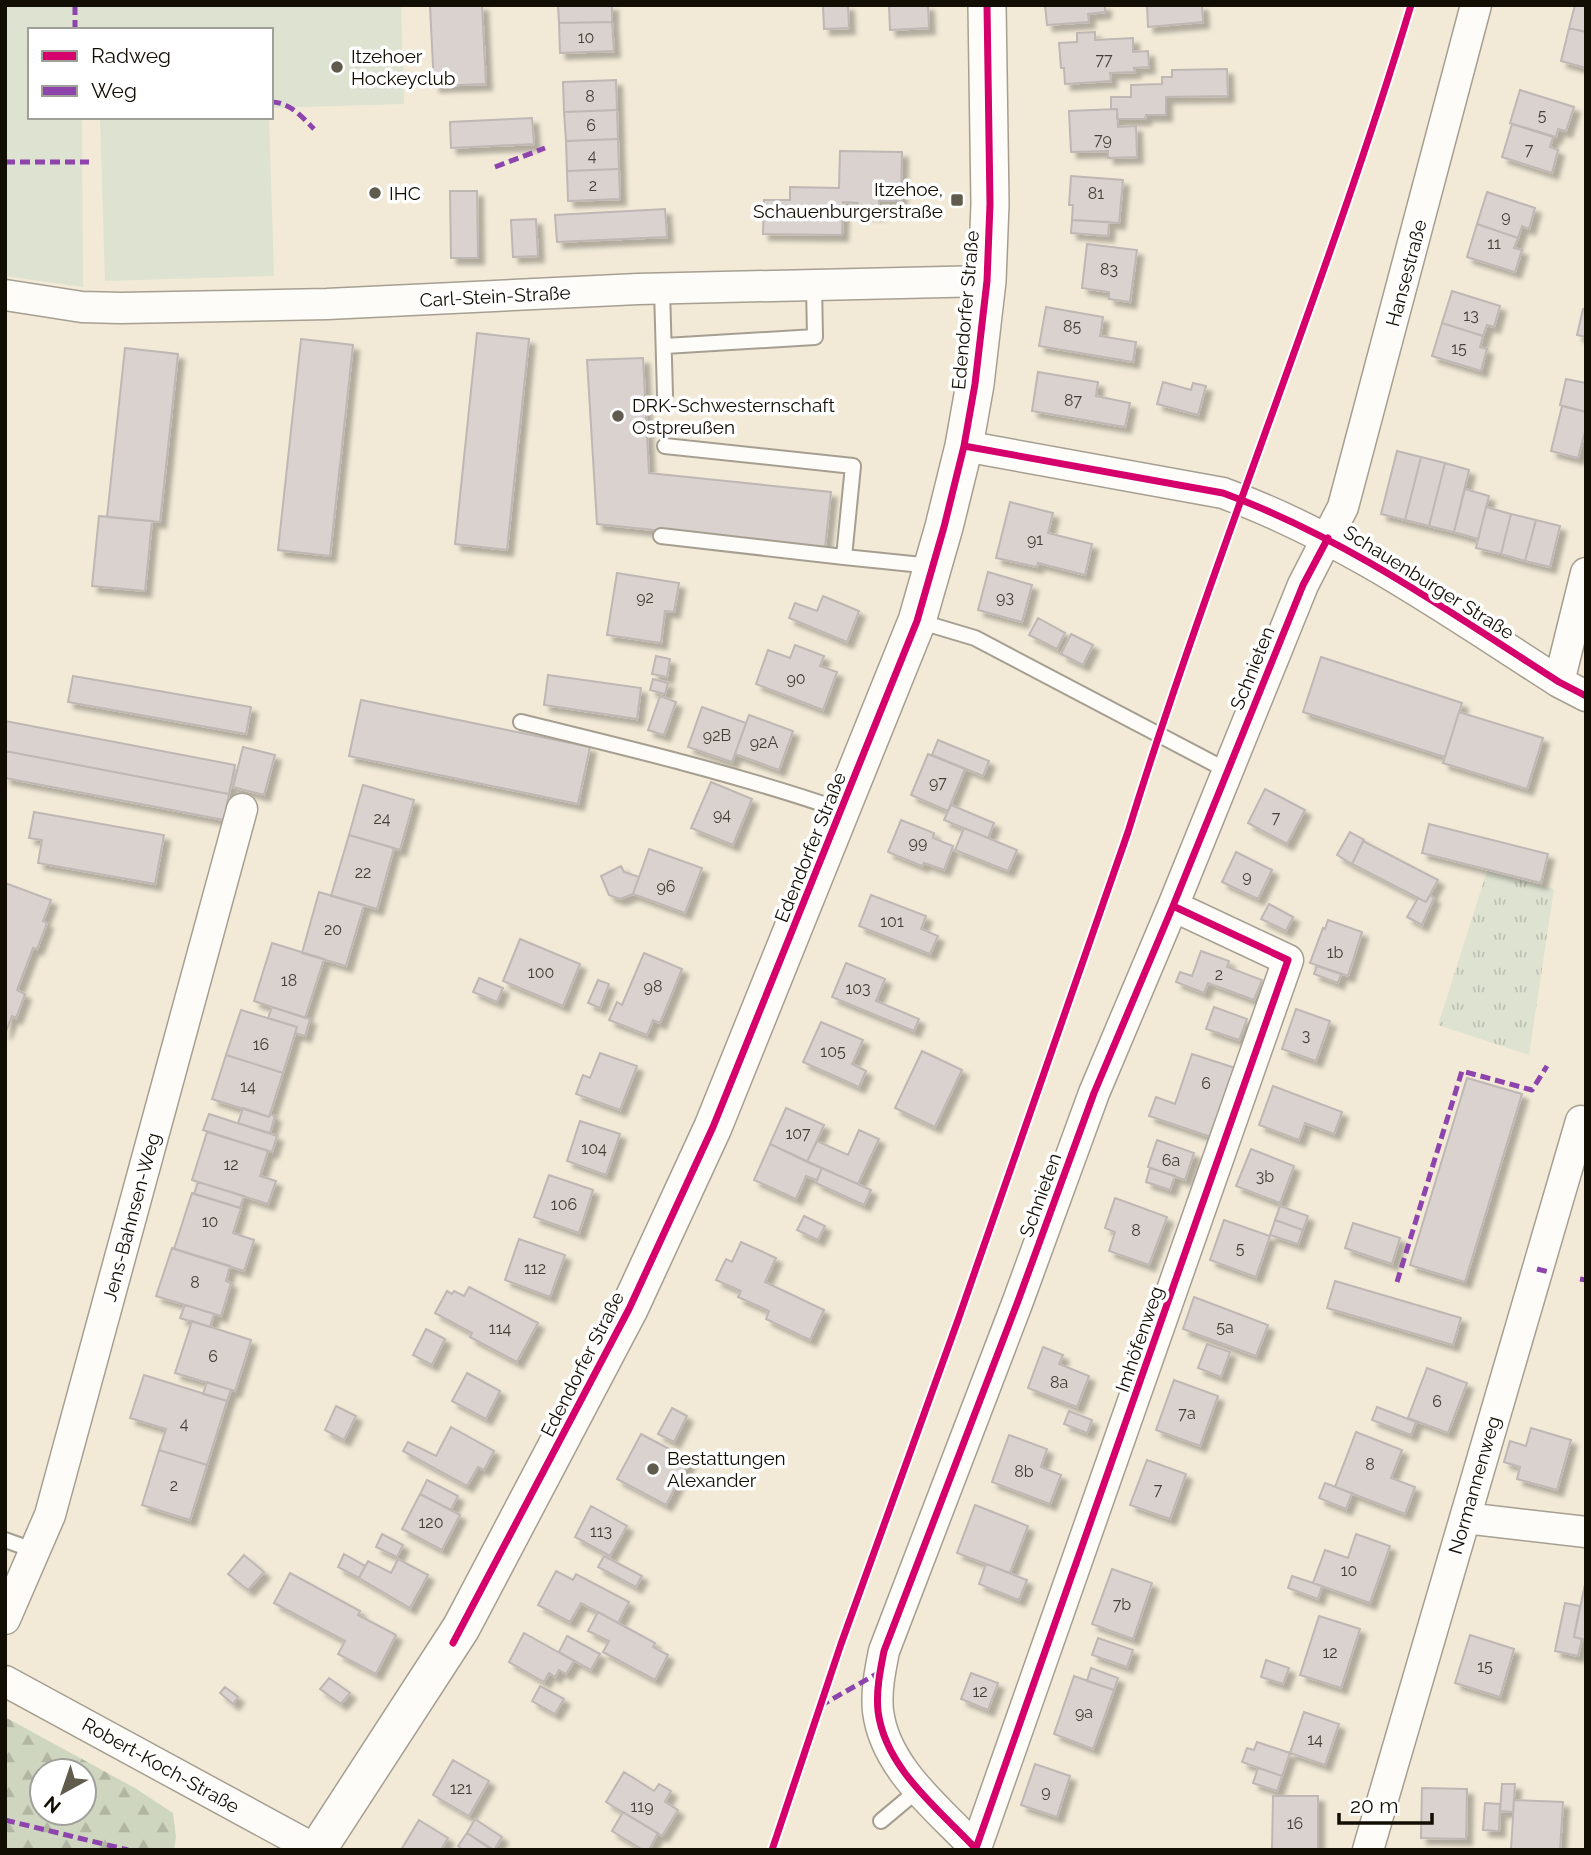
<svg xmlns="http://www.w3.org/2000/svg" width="1591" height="1855" viewBox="0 0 1591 1855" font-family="Raleway,sans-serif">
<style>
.grass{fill:#dee2d0}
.forest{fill:url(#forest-firs);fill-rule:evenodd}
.park{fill:url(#park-tufts)}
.building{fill:#d9d2cf;stroke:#beb7b4;stroke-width:2;filter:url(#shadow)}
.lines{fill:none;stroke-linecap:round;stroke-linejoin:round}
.service-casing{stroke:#a69f91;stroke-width:18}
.minor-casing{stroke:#a69f91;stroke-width:33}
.tertiary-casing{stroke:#a69f91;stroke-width:40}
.service{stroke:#fdfcf9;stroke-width:14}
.minor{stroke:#fdfcf9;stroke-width:30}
.tertiary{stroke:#fdfcf9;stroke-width:37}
.quiet{stroke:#8e44ad;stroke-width:5;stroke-dasharray:10 5;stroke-linecap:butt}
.cycleway-casing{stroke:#fff;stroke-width:11}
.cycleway{stroke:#d6006c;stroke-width:7}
.poi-dot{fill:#615b4d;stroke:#fff;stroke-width:2.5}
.labels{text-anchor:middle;stroke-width:7;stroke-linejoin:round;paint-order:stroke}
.number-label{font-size:16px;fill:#443f36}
.poi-label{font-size:19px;fill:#130e03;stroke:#fff;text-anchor:start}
.street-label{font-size:19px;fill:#130e03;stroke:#fff}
</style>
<defs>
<pattern id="forest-firs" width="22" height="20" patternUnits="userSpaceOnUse" patternTransform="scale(1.75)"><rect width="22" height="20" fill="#cfd6bf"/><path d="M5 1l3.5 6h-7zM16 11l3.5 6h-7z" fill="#b1b6a2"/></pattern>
<pattern id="park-tufts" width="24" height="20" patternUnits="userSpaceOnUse" patternTransform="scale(1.75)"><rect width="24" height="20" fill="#dee2d0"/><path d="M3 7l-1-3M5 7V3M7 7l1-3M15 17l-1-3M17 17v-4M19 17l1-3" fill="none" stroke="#bec1b1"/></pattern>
<filter id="shadow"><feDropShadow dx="6" dy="6" stdDeviation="2" flood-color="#0004"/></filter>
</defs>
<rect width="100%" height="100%" fill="#f2ead7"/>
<path class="grass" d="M5,5H401L404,104L271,108V30H30V117H82L83,287L5,276Z
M269,117L274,276L105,281L100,118Z"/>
<path class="forest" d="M5,1717L135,1788L173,1813L176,1837L174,1850H5ZM42,1771H84V1813H42Z"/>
<path class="park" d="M1487,871L1554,889L1529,1055L1438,1025Z"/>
<path class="building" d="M482,5L486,84L434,86L430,6Z
M558,5H612V22L559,23Z
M823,5H848L849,28L824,29Z
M889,5H928L929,28L890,30Z
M1045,5H1105V12L1088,14L1089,22L1047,25Z
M1147,5H1202L1203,22L1148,27Z
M1575,5H1586V32L1569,28Z
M612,22L614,51L560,53L559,23Z
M1569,28L1586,32V68L1561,61Z
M1095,32V40L1133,38V52L1148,51L1149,67L1134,68L1135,72L1110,73L1111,81L1065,84L1064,68H1061L1059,43L1077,42V33Z
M1227,69L1228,96L1166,97V115H1146L1145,119H1117V109H1111V97H1131V85L1162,84V77H1172V70Z
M616,80L617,110L564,112L563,82Z
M1520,90L1574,107L1566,131L1558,129L1556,137L1510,123Z
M1117,109L1118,127L1136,126L1137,157L1108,158V151L1071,152L1069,111Z
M617,110L618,139L566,141L564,112Z
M532,118L534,144L451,148L450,122Z
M1512,124L1553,137L1550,147L1558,150L1552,173L1502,157Z
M618,139L619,169L567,171L566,141Z
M840,151L902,152L901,201H879V214L858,213V203L843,202L842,235L763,234L764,200H790V187L839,188Z
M619,169L620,199L568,201L567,171Z
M1071,176L1123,180L1119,223L1072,220L1073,205H1069Z
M450,191H477L478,258H451Z
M1487,192L1535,208L1529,229L1522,226L1518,238L1477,224Z
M665,209L667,237L557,242L555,215Z
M536,219L538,256L513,257L511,220Z
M1072,220L1109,222L1108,236L1071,233Z
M1477,224L1518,238L1514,248L1522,250L1515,272L1467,257Z
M1087,244L1137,250L1130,302L1109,299V292L1082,288Z
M1452,291L1500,306L1494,327L1487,325L1483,336L1442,323Z
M1046,307L1103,317L1100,336L1136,342L1133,362L1039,346Z
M1583,309H1586V337L1577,335Z
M1442,323L1483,336L1480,347L1487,349L1481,371L1432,356Z
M477,333L529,339L507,550L455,544Z
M301,339L353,345L330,556L278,550Z
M125,348L178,354L160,522L107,517Z
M643,358L649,473L831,492L825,548L597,524L587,360Z
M1038,372L1098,382L1096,396L1130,403L1125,427L1032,411Z
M1566,379L1586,383V412L1560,405Z
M1163,382L1191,390L1193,383L1206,386L1198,415L1157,404Z
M1562,406L1586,412V428L1578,458L1551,451Z
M1397,451L1421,457L1405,520L1381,514Z
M1421,457L1445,463L1429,526L1405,520Z
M1445,463L1469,470L1454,532L1429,526Z
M1465,489L1489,496L1478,539L1454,532Z
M1010,502L1053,513L1048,533L1092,544L1085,575L1038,563L1037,567L996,558Z
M1486,507L1511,514L1501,554L1476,548Z
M1511,514L1536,520L1525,561L1501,554Z
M99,516L152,521L145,591L92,586Z
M1536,520L1560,526L1550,567L1525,561Z
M988,572L1032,585L1022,622L978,610Z
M617,573L679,583L674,612L665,611L661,643L607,635Z
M823,596L859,611L847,642L789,618L795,603L817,611Z
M1038,618L1065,633L1057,649L1029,635Z
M1071,634L1093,645L1083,665L1061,654Z
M795,645L824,656L820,666L837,672L823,710L756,684L768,650L790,658Z
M656,656L670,659L667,677L652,674Z
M1321,657L1462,703L1445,757L1303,712Z
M548,675L641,688L637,719L544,705Z
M73,676L251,707L246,734L68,702Z
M653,679L668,683L665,694L650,690Z
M660,696L676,702L664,735L648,730Z
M361,700L590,747L578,804L349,756Z
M702,707L746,723L732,762L688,747Z
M1459,712L1543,738L1527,789L1443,763Z
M749,715L793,731L779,770L735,754Z
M5,721L235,765L229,794L5,751Z
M938,740L989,761L983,776L932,755Z
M243,747L275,755L264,795L233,787Z
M5,751L229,794L224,820L5,778Z
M928,754L965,769L948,811L911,795Z
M711,782L752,799L733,845L691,828Z
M363,785L414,800L400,850L349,835Z
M1265,789L1305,810L1287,844L1248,823Z
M951,805L994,823L988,838L944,820Z
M34,812L164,835L155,884L38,863L42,840L29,838Z
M901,820L934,833L933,838L953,846L944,870L924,863L922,866L888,852Z
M1429,824L1548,854L1541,883L1422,853Z
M964,828L1017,850L1008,871L955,850Z
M1350,832L1364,840L1352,864L1337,855Z
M349,835L394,848L377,909L331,896Z
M1363,841L1438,880L1426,902L1352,864Z
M649,849L702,868L685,913L633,894Z
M1236,852L1272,870L1258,899L1222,882Z
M621,866L624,872L639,877L633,894L620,899L609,895L601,876Z
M5,883L51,900L43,921L47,923L37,949L33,948L17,990L25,994L16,1018L12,1016L5,1034Z
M319,892L364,905L346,966L302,953Z
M871,895L926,916L921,929L938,936L930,954L859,926Z
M1430,895L1434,898L1422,925L1407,917L1418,898L1426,902Z
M1269,904L1293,917L1286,931L1261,919Z
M1328,920L1362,932L1348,976L1310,963L1323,928L1325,929Z
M520,939L580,964L563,1006L503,981Z
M272,943L324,959L305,1018L254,1001Z
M1201,951L1229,961L1227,967L1262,980L1254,1000L1208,983L1204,993L1176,982L1180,972L1192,976Z
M644,953L682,969L660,1023L653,1020L647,1035L609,1020L617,1002L622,1005Z
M846,963L885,979L876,1001L919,1019L914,1031L832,997Z
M1317,966L1341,974L1338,983L1314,974Z
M479,978L503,988L497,1002L473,992Z
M598,980L609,984L600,1008L588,1003Z
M272,1007L310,1019L305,1036L295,1033L297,1027L268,1018Z
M1214,1007L1247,1019L1239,1040L1206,1029Z
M1296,1009L1330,1021L1316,1061L1282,1049Z
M241,1010L297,1027L283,1073L226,1055Z
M821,1022L863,1040L852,1064L866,1071L859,1087L803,1062Z
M922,1051L962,1070L935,1127L895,1108Z
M600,1053L637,1066L620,1110L576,1094L583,1075L590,1078Z
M1192,1054L1235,1068L1211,1137L1149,1116L1156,1097L1175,1104Z
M226,1055L283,1073L269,1117L212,1099Z
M1467,1078L1522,1094L1465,1282L1410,1265Z
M1273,1086L1342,1112L1334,1134L1305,1123L1299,1140L1259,1125Z
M243,1108L269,1117L270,1114L275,1116L270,1133L238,1123Z
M786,1108L824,1125L807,1162L770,1144Z
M209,1114L277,1136L272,1152L203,1130Z
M580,1121L620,1134L606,1175L567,1161Z
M859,1130L879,1139L858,1184L807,1162L817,1141L848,1155Z
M207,1132L268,1151L260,1176L276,1181L268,1204L192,1180Z
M1157,1140L1194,1153L1185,1180L1148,1167Z
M770,1144L822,1168L817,1180L806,1176L796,1199L754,1180Z
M1251,1149L1294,1166L1280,1203L1236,1186Z
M822,1168L871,1190L864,1205L816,1183Z
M1150,1168L1175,1176L1170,1190L1146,1182Z
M549,1175L593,1190L579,1233L534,1217Z
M198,1182L244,1196L240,1208L194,1194Z
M192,1193L241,1208L233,1233L254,1240L244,1271L174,1249Z
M1115,1198L1167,1217L1149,1265L1109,1251L1115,1232L1105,1228Z
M1280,1206L1308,1216L1303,1230L1275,1220Z
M804,1216L825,1226L818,1240L797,1230Z
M1224,1220L1270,1236L1256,1277L1210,1260Z
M1275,1220L1303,1230L1298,1244L1270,1235Z
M1353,1223L1400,1238L1392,1264L1345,1248Z
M519,1239L565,1255L550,1297L505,1280Z
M741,1242L776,1258L765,1282L824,1310L810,1340L766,1319L769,1311L738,1297L741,1291L716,1280L726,1259L732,1262Z
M172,1248L230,1266L226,1281L231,1283L221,1316L156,1296Z
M1335,1281L1461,1318L1453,1345L1327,1308Z
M469,1287L538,1323L517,1362L470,1337L472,1333L435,1313L447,1291L452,1294L454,1291L464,1296Z
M1194,1297L1268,1325L1256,1356L1183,1329Z
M185,1305L214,1314L210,1327L180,1318Z
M192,1321L251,1340L235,1391L175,1373Z
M426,1329L445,1339L432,1365L413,1355Z
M1207,1344L1230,1352L1221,1377L1198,1368Z
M1043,1347L1063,1355L1059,1364L1089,1376L1077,1407L1028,1388Z
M1427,1368L1467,1383L1448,1433L1408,1418Z
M467,1373L500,1391L486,1419L452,1401Z
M144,1375L227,1401L207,1465L159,1450L166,1429L130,1418Z
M1174,1380L1218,1396L1200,1446L1156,1430Z
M207,1382L231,1390L227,1401L203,1394Z
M336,1406L356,1416L344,1440L325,1430Z
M1377,1407L1416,1422L1411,1435L1372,1420Z
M672,1408L687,1416L674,1442L658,1434Z
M1069,1411L1092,1420L1087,1433L1064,1424Z
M451,1427L494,1451L484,1470L478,1467L467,1486L403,1451L408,1442L436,1456Z
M1531,1428L1571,1440L1557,1490L1517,1479L1520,1467L1504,1462L1510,1441L1526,1446Z
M1356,1432L1402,1450L1391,1478L1415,1487L1405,1514L1335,1487Z
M641,1434L690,1460L666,1505L617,1479Z
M1009,1435L1047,1449L1041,1467L1061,1475L1050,1504L992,1482Z
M159,1450L207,1465L190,1520L142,1505Z
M1147,1460L1186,1474L1170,1519L1130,1505Z
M427,1480L458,1496L451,1510L420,1494Z
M1325,1483L1352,1493L1346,1509L1319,1498Z
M420,1494L460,1515L442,1550L402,1529Z
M975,1505L1028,1526L1010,1573L957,1553Z
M591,1506L627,1526L610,1556L575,1537Z
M382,1534L403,1545L397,1557L376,1547Z
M1356,1534L1390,1546L1370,1603L1313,1583L1325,1550L1348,1558Z
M344,1554L365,1566L359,1578L338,1567Z
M244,1555L264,1572L248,1590L228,1574Z
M604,1556L642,1576L636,1587L598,1567Z
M398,1559L428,1575L410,1608L359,1578L368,1561L391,1573Z
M986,1564L1027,1580L1019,1600L979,1584Z
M1112,1569L1152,1583L1133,1639L1092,1624Z
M556,1571L573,1580L576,1574L629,1602L618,1623L581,1603L570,1622L538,1605Z
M290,1573L360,1611L358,1615L396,1635L376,1674L338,1654L345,1641L274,1603Z
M1292,1576L1322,1586L1318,1599L1288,1588Z
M1585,1584H1586V1640L1574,1637Z
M1565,1603L1580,1606L1574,1637L1582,1639L1578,1656L1555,1651Z
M598,1612L655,1643L653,1647L668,1655L655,1680L603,1652L609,1641L588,1631Z
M1319,1616L1360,1629L1341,1688L1300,1675Z
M524,1633L574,1661L566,1674L559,1670L555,1677L549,1673L544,1682L509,1662Z
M1470,1635L1514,1649L1500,1697L1455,1683Z
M567,1636L600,1654L591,1670L559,1652Z
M1098,1638L1133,1650L1127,1667L1092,1655Z
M1266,1660L1289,1668L1283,1684L1261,1677Z
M1091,1668L1118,1678L1114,1690L1087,1681Z
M971,1673L998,1683L988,1710L961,1699Z
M1074,1676L1114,1690L1093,1749L1054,1734Z
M329,1678L350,1693L341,1704L320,1689Z
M540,1686L564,1699L555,1714L532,1701Z
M225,1687L238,1697L233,1704L220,1693Z
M1304,1712L1339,1724L1325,1765L1290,1753Z
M1257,1742L1290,1753L1282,1776L1242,1762L1247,1748L1254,1750Z
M453,1760L489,1781L469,1816L433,1795Z
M1035,1764L1070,1776L1057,1817L1021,1805Z
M1258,1768L1282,1776L1277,1791L1253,1783Z
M624,1772L654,1791L659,1784L671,1791L665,1802L678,1810L662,1836L606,1802Z
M1502,1784H1515L1513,1812L1500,1811Z
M1422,1788L1467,1789L1466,1839L1421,1838Z
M1273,1796H1318V1850H1272Z
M1514,1800L1563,1802L1560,1850H1511Z
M1485,1803L1500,1804L1499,1831L1483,1830Z
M623,1812L658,1833L649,1850H643L612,1831Z
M475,1819L502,1837L494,1850L467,1833Z
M419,1820L448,1838L441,1850H401Z
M467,1833L492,1850H463L458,1846Z"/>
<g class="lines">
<defs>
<path id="service" d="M662,289L665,395
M665,346L815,337L814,285
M665,446L853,466L844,557L932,566
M661,536L844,557
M918,621L975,638L1228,771
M521,722C628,748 736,774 841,810
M5,1540L36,1551
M881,1821L918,1790"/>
<path id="minor" d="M5,295L82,307L121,308L327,304L638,289L987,281
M964,446L1223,493C1344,537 1451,613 1559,682L1586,696
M1559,682L1586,573
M1465,1518L1586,1532
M5,1619L50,1515L242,809
M5,1681L316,1850
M976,1848L1288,960L1173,906
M977,1850C940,1810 885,1769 878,1711C876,1691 880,1671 884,1651L1018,1301L1094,1093L1173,906L1303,585L1343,507L1476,5
M1368,1850L1581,1121L1586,1123"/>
<path id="tertiary" d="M317,1850L461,1628L629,1309L713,1127L917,621L944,527L964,446L975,384L987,281L990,204L987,5"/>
</defs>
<use href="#service" class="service-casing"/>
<use href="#minor" class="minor-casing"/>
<use href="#tertiary" class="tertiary-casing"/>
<use href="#service" class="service"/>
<use href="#minor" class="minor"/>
<use href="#tertiary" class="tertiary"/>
<path class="quiet" d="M75,5V30
M271,102C290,102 302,117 314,129
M5,162H89
M495,167L545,148
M1537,1269L1549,1272
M1580,1279L1586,1280
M1397,1282L1462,1071L1532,1090L1547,1066
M820,1706L880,1672
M5,1820L128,1850"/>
<defs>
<path id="cycleway" d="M964,446L1223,493C1344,537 1451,613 1559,682L1586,696
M453,1643L629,1309L713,1127L917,621L944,527L964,446L975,384L987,281L990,204L987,5
M976,1848L1288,960L1173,906
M772,1850L841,1644L958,1320L1128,832C1214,554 1327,284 1411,5
M977,1850C940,1810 885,1769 878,1711C876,1691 880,1671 884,1651L1018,1301L1094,1093L1173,906L1303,585L1328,538"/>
</defs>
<use href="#cycleway" class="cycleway-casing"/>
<use href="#cycleway" class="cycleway"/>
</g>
<g class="poi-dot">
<circle cx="337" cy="67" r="7"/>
<circle cx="375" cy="193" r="7"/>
<rect x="950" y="193" width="14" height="14" rx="3.5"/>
<circle cx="618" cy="416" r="7"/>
<circle cx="653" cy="1469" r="7"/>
</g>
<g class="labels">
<g class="number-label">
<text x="586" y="43">10</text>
<text x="1104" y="65">77</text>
<text x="590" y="102">8</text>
<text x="1542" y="121">5</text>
<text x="591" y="131">6</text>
<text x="1103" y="145">79</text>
<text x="1529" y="155">7</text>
<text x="592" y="161">4</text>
<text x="593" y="191">2</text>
<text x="1096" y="199">81</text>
<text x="1506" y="222">9</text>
<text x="1494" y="249">11</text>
<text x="1109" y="275">83</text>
<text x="1471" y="321">13</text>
<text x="1072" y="332">85</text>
<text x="1459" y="354">15</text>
<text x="1073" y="406">87</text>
<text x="1035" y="545">91</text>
<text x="645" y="603">92</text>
<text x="1005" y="603">93</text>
<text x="796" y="684">90</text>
<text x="717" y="741">92B</text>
<text x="764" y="748">92A</text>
<text x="938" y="788">97</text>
<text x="722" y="820">94</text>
<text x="1276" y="823">7</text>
<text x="382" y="824">24</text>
<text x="918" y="848">99</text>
<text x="363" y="878">22</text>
<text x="1247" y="882">9</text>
<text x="666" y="892">96</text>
<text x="892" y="927">101</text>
<text x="333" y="935">20</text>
<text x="1335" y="958">1b</text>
<text x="541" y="978">100</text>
<text x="1219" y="980">2</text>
<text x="289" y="986">18</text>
<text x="653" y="992">98</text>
<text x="858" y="994">103</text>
<text x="1306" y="1041">3</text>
<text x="261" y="1050">16</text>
<text x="833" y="1057">105</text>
<text x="1206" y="1089">6</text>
<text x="248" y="1092">14</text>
<text x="798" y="1139">107</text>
<text x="594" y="1154">104</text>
<text x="1171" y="1166">6a</text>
<text x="231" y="1170">12</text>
<text x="1265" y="1182">3b</text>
<text x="564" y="1210">106</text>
<text x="210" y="1227">10</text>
<text x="1136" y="1236">8</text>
<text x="1240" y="1254">5</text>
<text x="535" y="1274">112</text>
<text x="195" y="1288">8</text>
<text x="1225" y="1333">5a</text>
<text x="500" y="1334">114</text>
<text x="213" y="1362">6</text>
<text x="1059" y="1388">8a</text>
<text x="1437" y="1407">6</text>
<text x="1187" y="1419">7a</text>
<text x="184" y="1429">4</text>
<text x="1370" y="1470">8</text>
<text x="1024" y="1477">8b</text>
<text x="174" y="1491">2</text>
<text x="1158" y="1495">7</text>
<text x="431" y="1528">120</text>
<text x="601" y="1537">113</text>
<text x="1349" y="1576">10</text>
<text x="1122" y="1610">7b</text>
<text x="1330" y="1658">12</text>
<text x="1485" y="1672">15</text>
<text x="980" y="1697">12</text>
<text x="1084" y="1718">9a</text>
<text x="1315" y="1745">14</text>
<text x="461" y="1794">121</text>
<text x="1046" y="1797">9</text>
<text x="642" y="1812">119</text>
<text x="1295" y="1829">16</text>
</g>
<g class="poi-label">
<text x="351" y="63">Itzehoer<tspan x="351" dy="22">Hockeyclub</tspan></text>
<text x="943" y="196" text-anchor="end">Itzehoe,<tspan x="943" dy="22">Schauenburgerstraße</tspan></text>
<text x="389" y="200">IHC</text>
<text x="632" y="412">DRK-Schwesternschaft<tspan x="632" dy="22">Ostpreußen</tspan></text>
<text x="667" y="1465">Bestattungen<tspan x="667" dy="22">Alexander</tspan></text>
</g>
<g class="street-label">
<text transform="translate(1406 273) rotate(-75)" y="7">Hansestraße</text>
<text transform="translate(495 296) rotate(-3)" y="7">Carl-Stein-Straße</text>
<text transform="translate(965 310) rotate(-85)" y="7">Edendorfer Straße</text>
<text transform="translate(1429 582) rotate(32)" y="7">Schauenburger Straße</text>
<text transform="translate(1252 668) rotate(-68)" y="7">Schnieten</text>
<text transform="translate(810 847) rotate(-68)" y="7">Edendorfer Straße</text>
<text transform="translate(1040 1195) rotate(-70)" y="7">Schnieten</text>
<text transform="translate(131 1217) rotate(-75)" y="7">Jens-Bahnsen-Weg</text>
<text transform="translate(1139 1339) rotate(-71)" y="7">Imhöfenweg</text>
<text transform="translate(582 1364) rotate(-63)" y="7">Edendorfer Straße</text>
<text transform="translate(1474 1485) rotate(-74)" y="7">Normannenweg</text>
<text transform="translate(161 1765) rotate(29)" y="7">Robert-Koch-Straße</text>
</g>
</g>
<rect width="1591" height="1855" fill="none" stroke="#130e03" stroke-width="14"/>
<rect x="28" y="28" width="245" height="91" fill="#ffffff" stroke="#a19f9a" stroke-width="2"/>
<rect x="42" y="51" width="35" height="10" fill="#d6006c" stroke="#a19f9a" stroke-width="2"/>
<text x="91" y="63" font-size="21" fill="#130e03">Radweg</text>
<rect x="42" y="86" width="35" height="10" fill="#8e44ad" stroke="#a19f9a" stroke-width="2"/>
<text x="91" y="98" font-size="21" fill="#130e03">Weg</text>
<g transform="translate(63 1792) rotate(220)"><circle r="33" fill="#ffffff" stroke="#a19f9a" stroke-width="2"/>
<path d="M0-5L12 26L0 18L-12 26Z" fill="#615b4d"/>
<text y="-10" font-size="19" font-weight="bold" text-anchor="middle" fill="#130e03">N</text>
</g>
<path d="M1339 1813v10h93v-10" fill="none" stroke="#130e03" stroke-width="3.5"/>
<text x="1350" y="1813" font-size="21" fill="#130e03" stroke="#ffffff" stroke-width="5" paint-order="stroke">20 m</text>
</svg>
